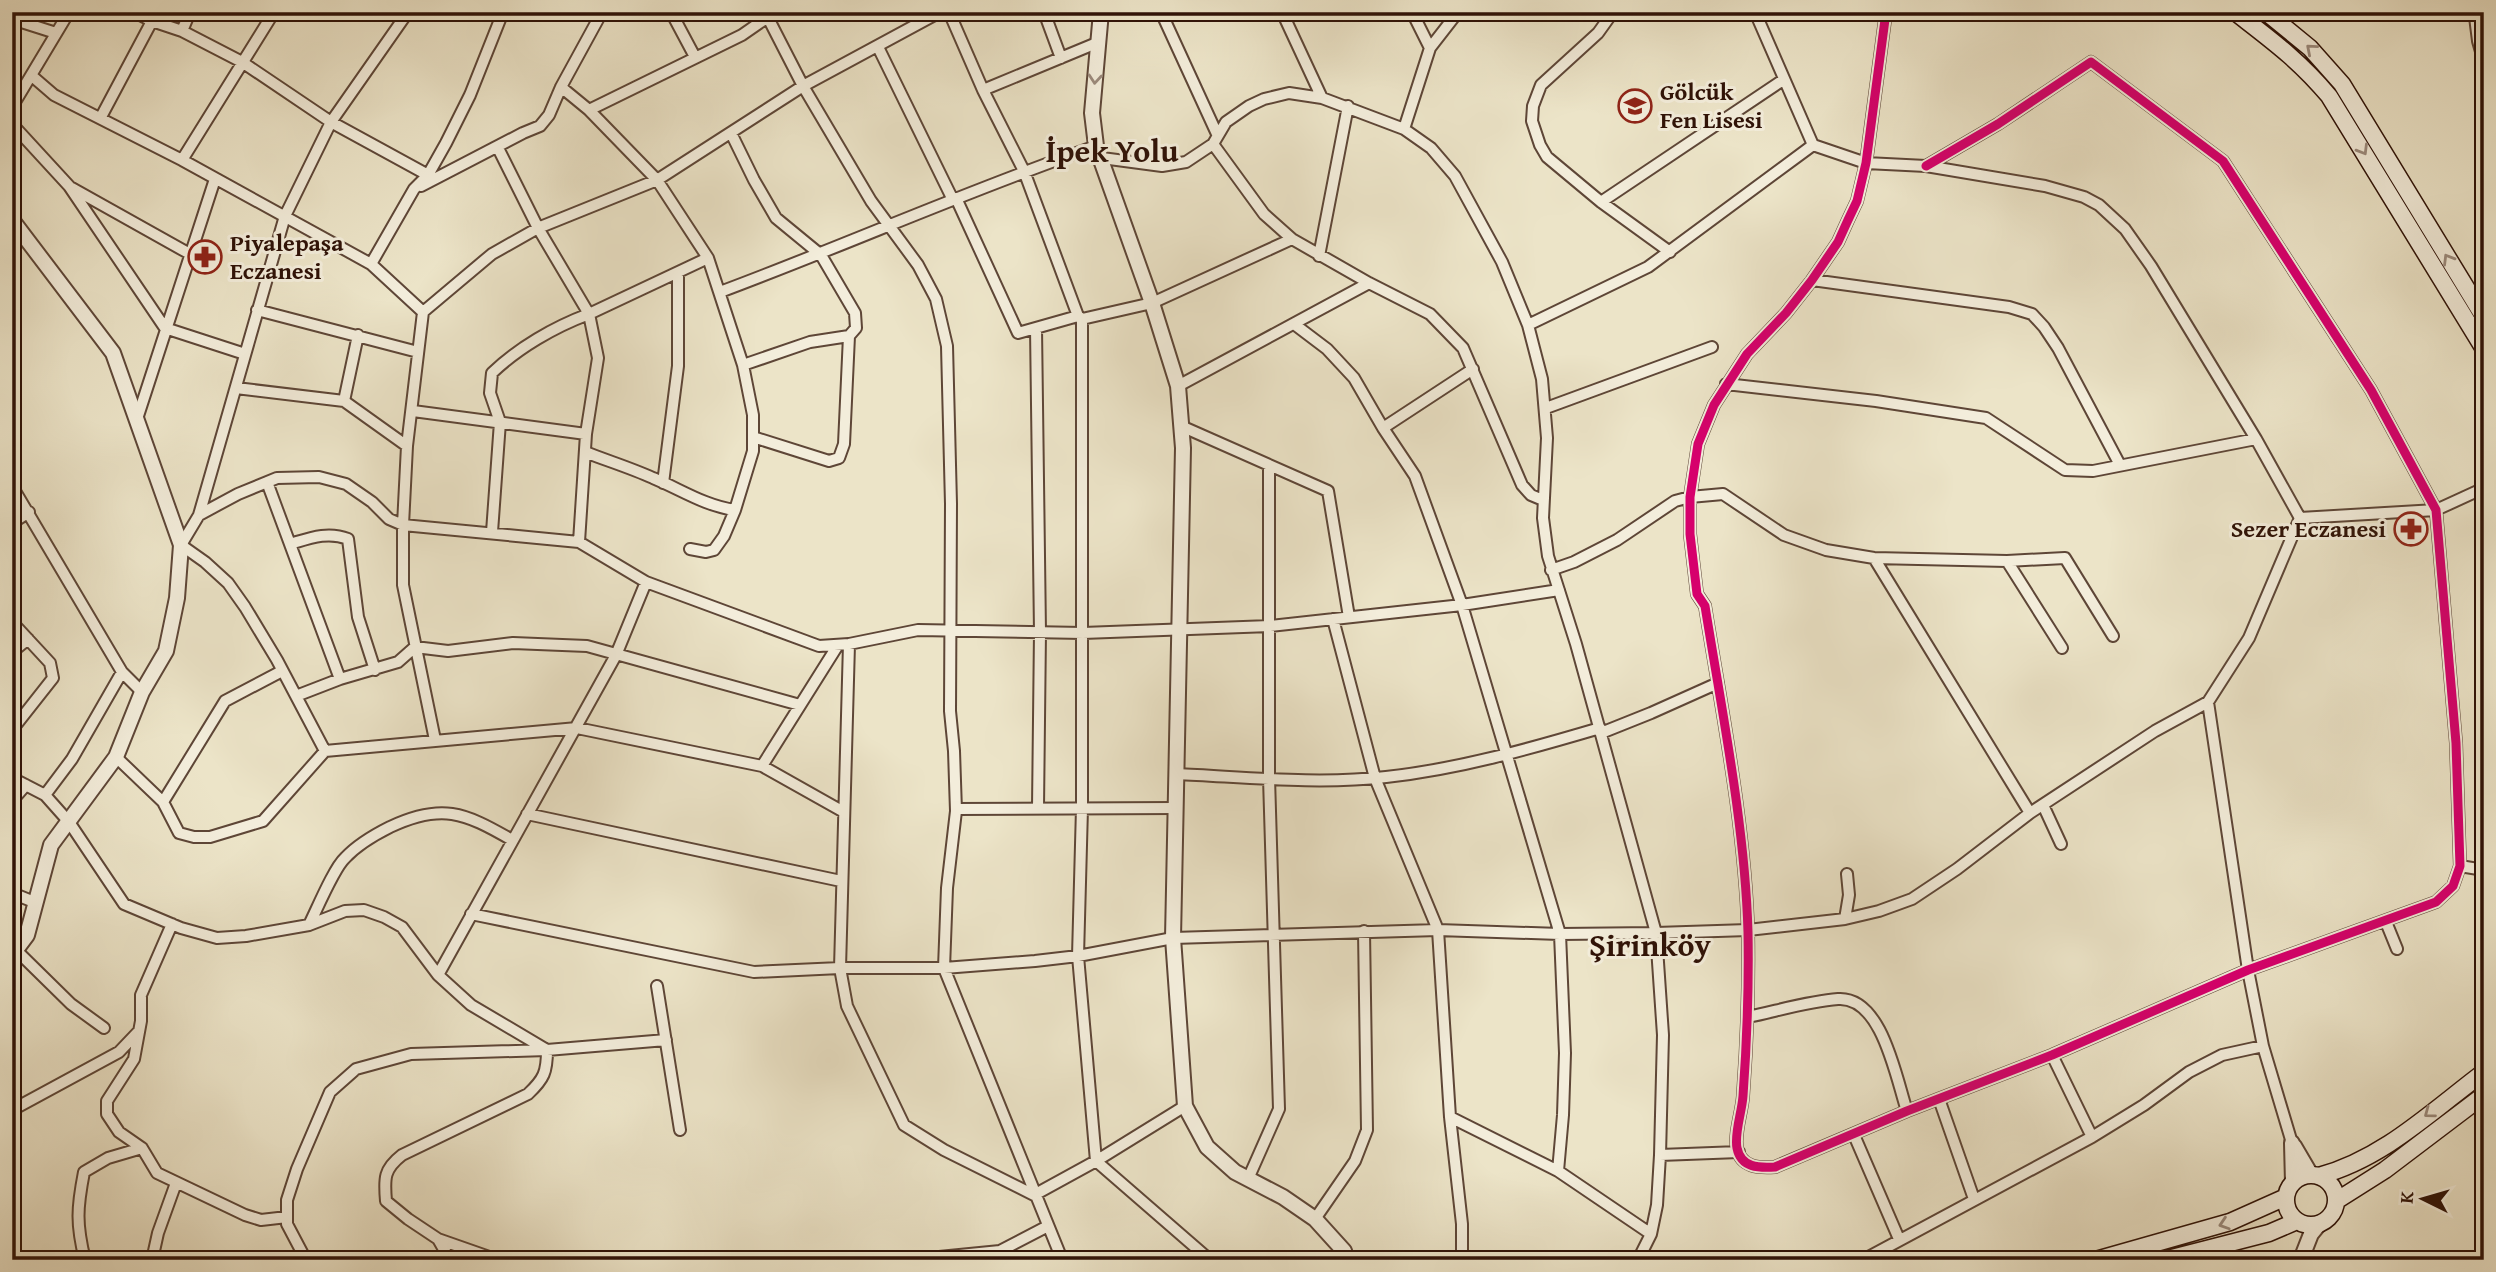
<svg xmlns="http://www.w3.org/2000/svg" width="2496" height="1272" viewBox="0 0 2496 1272" font-family="'Gentium Book Plus',serif">
<style>
.lines{fill:none;stroke-linecap:round;stroke-linejoin:round}
.minor-casing{stroke:#5e4637;stroke-width:14}
.tertiary-casing{stroke:#5e4637;stroke-width:18}
.secondary-casing{stroke:#2f1207;stroke-width:19}
.minor{stroke:#f3eddb;stroke-width:10}
.tertiary{stroke:#f3eddb;stroke-width:14}
.secondary{stroke:#f3eddb;stroke-width:16}
.cycleway-casing{stroke:#f3eddb;stroke-width:13}
.cycleway{stroke:#d6006c;stroke-width:9}
.oneway{stroke:#9b8a7c}
.labels{text-anchor:middle;stroke-width:6;stroke-linejoin:round;paint-order:stroke}
.poi-label{font-size:24px;font-weight:bold;fill:#2f1207;stroke:#f3eddb;text-anchor:start}
.district-label{font-size:32px;font-weight:bold;fill:#2f1207;stroke:#f3eddb}
</style>
<rect width="100%" height="100%" fill="#ece4c8"/>
<filter id="stains"><feTurbulence type="fractalNoise" baseFrequency=".00286" numOctaves="4"/><feColorMatrix values="0 0 0 0 .2 0 0 0 0 .09 0 0 0 0 .02 0 0 0 .5 -.17"/></filter>
<radialGradient id="worn" r=".72"><stop offset=".6" stop-color="#630" stop-opacity="0"/><stop offset="1" stop-color="#630" stop-opacity=".3"/></radialGradient>
<g class="lines">
<defs>
<path id="minor" d="M134,12L152,21L182,31L242,62L331,122L428,175
M671,12L695,57
M765,12L803,86L871,201L918,265L936,299L947,346L951,504L950,711L954,751L956,811L947,888L944,968L1059,1252L1060,1260
M949,12L983,90L1024,171L1078,316L1082,319V808L1078,956L1096,1161L1210,1260
M1044,12L1061,58
M1161,12L1217,134
M1282,12L1322,98
M1412,12L1430,48
M1613,12L1598,33L1541,85L1533,106L1532,121L1540,145L1547,157L1601,202L1670,252
M1621,12H1622
M1886,12L1866,163L1857,201L1848,220L1838,242L1812,280L1786,313L1747,354L1714,405L1698,444L1690,497V534L1697,594L1705,606C1722,712 1745,826 1748,932C1749,987 1747,1041 1743,1096C1742,1112 1734,1133 1737,1148C1741,1168 1759,1168 1775,1167L1907,1111L2052,1055L2248,970L2436,902L2453,886L2460,866L2456,743L2436,510L2371,390L2223,161L2091,62L1998,124L1926,166
M12,19L56,33
M182,31L190,12
M2478,41L2475,17L2484,16
M2484,42L2478,41L2484,62
M878,47L953,200
M32,76L54,95L182,160L371,264L423,312
M561,87L589,110L657,180L708,258L743,365L753,415V451L735,510C705,506 680,489 653,478C631,468 608,461 585,452
M983,90L1099,42
M12,107L69,12
M589,110L742,35L775,12
M101,117L152,21
M12,124L69,186L165,328L245,354
M1404,129L1430,48L1458,12
M731,133L754,180L776,218L821,255L855,313L856,328L849,336L844,444L839,458L829,461L753,437
M1213,144L1264,214L1292,239L1369,283L1430,314L1463,348L1522,485L1531,495L1543,500
M498,148L538,228L589,314L598,358L586,434L579,542
M1102,158L1162,166L1186,162L1213,144L1226,122L1249,106L1264,99L1289,93L1322,98L1404,129L1431,148L1455,176L1502,262L1528,325L1542,379L1547,438L1543,518L1548,556L1576,644L1656,933L1663,1035L1660,1155L1657,1205L1651,1234L1638,1260
M182,160L274,12
M421,186L523,133L540,126L549,115L561,87L602,12
M72,188L190,254
M956,198L1018,333L1078,316
M1601,202L1783,80
M1319,256L1348,106
M371,264L414,189L428,175L446,143L470,95L503,12
M1812,280L2009,307L2032,314L2044,327L2058,348L2120,465
M720,292C846,245 969,190 1096,146
M257,310L418,352
M1082,319L1152,303L1292,239
M1294,324L1327,349L1354,378L1383,428L1415,476L1462,605L1560,934L1565,1053L1563,1115L1558,1171
M1528,325L1648,267L1813,145
M1036,328L1040,632L1038,808
M743,365L810,342L849,336
M1726,384L1876,401L1986,418L2065,470L2093,471L2256,439
M1178,386L1369,283
M236,388L344,401L407,446
M344,401L358,335
M1546,408L1712,347
M413,411L586,434
M137,419L215,179
M1181,426L1328,491L1349,617
M1383,428L1473,369
M267,482L340,679
M663,483L678,366V274
M12,486L122,672L142,692
M199,515L285,216L331,122L408,12
M2300,518L2436,510L2484,488
M12,523L29,512
M492,532L500,422L490,393L492,373C518,348 554,327 589,314L708,258
M290,544C310,538 328,531 348,539L358,617L375,670
M690,549L706,552L714,550L724,536L735,510
M1874,558L2030,813
M2007,561L2065,558L2113,636
M1551,570L1574,562L1617,540L1675,501L1690,497L1723,494L1784,535L1826,550L1874,558L2007,561L2062,648
M1333,619L1375,778L1438,930L1450,1117L1462,1224V1260
M12,622L50,663L53,678L12,730
M849,644L840,968L847,1006L904,1125L944,1150L1034,1195L1096,1161L1185,1106
M12,652L28,639
M296,696L340,679L398,662L415,647L448,651L513,643L587,646L800,705
M2208,702L2248,970L2263,1046L2292,1143
M1601,733L1651,713L1718,683
M435,740L403,585V525L407,446L423,312L492,254L538,228L657,180L803,86L940,12
M325,751L277,660L245,607L228,583L205,562L181,545L199,515L238,494L277,478L319,477L346,484L372,502L389,519L403,525L579,542L646,582L819,646L849,644L918,630L1083,633L1270,626L1462,605L1559,590
M116,757L163,802L179,833L194,837H210L263,821L325,751L577,728L762,766L842,811
M762,766L838,645
M1177,774C1245,777 1317,785 1386,777C1459,769 1529,749 1600,728
M12,778L45,795L69,822L124,904L181,928L217,938L246,936L309,925L345,911L364,910L384,917L402,927L438,975L471,1005L547,1050C547,1072 544,1079 528,1094L402,1155C384,1169 384,1178 386,1201L408,1219L438,1239L450,1260
M45,795L72,759L122,672
M12,801L26,785
M163,802L225,701L282,671
M2043,805L2061,844
M956,809L1176,808
M527,814L841,881
M2460,866L2484,870
M12,893L34,902
M471,914L754,972L840,968H944L1035,961L1078,956L1173,938L1438,930L1560,934L1656,933L1748,930L1845,919L1879,911L1912,899L1957,869L2030,813L2155,731L2208,702L2249,638L2300,518L2256,439L2151,266L2125,229L2099,205L2084,197L2045,186L1926,166L1866,163L1813,145L1755,12
M1845,919L1849,895L1847,874
M2386,922L2397,949
M172,924L141,995V1021L134,1059L107,1101V1114L119,1132L142,1148L157,1173L245,1215L261,1220L287,1217
M309,925C317,909 334,868 345,858C357,845 374,835 390,827C441,803 464,812 512,840
M16,950L71,1004L104,1028
M438,975L616,655L646,582
M657,986L680,1130
M1748,1017C1777,1011 1809,1001 1838,999C1882,996 1896,1078 1907,1111
M2052,1055L2092,1137
M1939,1099L1974,1199
M12,1110L119,1052L139,1031
M1450,1117L1558,1171L1651,1234
M1854,1135L1899,1239
M1660,1155L1739,1152
M1248,1179L1279,1109L1269,778V465
M1315,1219L1355,1161L1367,1130L1364,931
M438,1239L498,1260
M85,1260C76,1224 77,1208 84,1172L108,1158L142,1148
M152,1260L158,1233L176,1183
M306,1260L287,1224V1200L297,1169L330,1092L356,1069L411,1054L547,1050L666,1040
M935,1260L939,1257L1000,1251L1048,1226
M1187,1260L1202,1253
M1863,1260L2092,1137L2144,1105L2189,1072L2222,1055L2263,1046"/>
<path id="tertiary" d="M1101,12L1092,113L1096,146L1152,303L1178,386L1183,448L1173,938L1185,1106L1207,1147L1235,1172L1283,1197L1315,1219L1344,1251L1347,1260
M12,220L113,353L181,545L177,598L166,651L142,692L116,757L51,845L27,935L12,955
M2292,1143L2293,1183
M2294,1146L2311,1175
M2302,1257L2311,1234L2320,1223"/>
<path id="secondary" d="M2235,12C2271,40 2299,60 2329,96L2484,349
M2266,12L2310,48L2342,84L2484,317
M2286 1200a25 25 0 1 1 50 0a25 25 0 1 1-50 0Z
M2319,1176C2383,1159 2432,1111 2484,1072
M2336,1201L2385,1170L2484,1095
M2096,1260L2230,1222L2286,1197
M2164,1260L2269,1233L2297,1221"/>
</defs>
<use href="#minor" class="minor-casing"/>
<use href="#tertiary" class="tertiary-casing"/>
<use href="#secondary" class="secondary-casing"/>
<use href="#minor" class="minor"/>
<use href="#tertiary" class="tertiary"/>
<use href="#secondary" class="secondary"/>
<defs>
<path id="cycleway" d="M1886,12L1866,163L1857,201L1848,220L1838,242L1812,280L1786,313L1747,354L1714,405L1698,444L1690,497V534L1697,594L1705,606C1722,712 1745,826 1748,932C1749,987 1747,1041 1743,1096C1742,1112 1734,1133 1737,1148C1741,1168 1759,1168 1775,1167L1907,1111L2052,1055L2248,970L2436,902L2453,886L2460,866L2456,743L2436,510L2371,390L2223,161L2091,62L1998,124L1926,166"/>
</defs>
<use href="#cycleway" class="cycleway-casing"/>
<use href="#cycleway" class="cycleway"/>
</g>
<defs><path id="oneway-chevron" d="M-2-3.5L2.5 0L-2 3.5" fill="none" stroke-width="1.6" stroke-linecap="round" stroke-linejoin="round" transform="scale(1.75)"/></defs>
<g class="oneway">
<use href="#oneway-chevron" transform="translate(2311 49) rotate(-139)"/>
<use href="#oneway-chevron" transform="translate(1095 79) rotate(95)"/>
<use href="#oneway-chevron" transform="translate(2363 150) rotate(59)"/>
<use href="#oneway-chevron" transform="translate(2448 259) rotate(-121)"/>
<use href="#oneway-chevron" transform="translate(2429 1113) rotate(143)"/>
<use href="#oneway-chevron" transform="translate(2224 1224) rotate(162)"/>
</g>
<defs>
<symbol id="school-ring" viewBox="-11 -11 22 22"><circle r="9.5" fill="#f3eddb" stroke="#8f2418" stroke-width="1.5"/><path d="M0-5L7-2L0 1L-7-2ZM-4 1L0 2.5L4 1V4Q0 6-4 4Z" fill="#8f2418"/></symbol>
<symbol id="pharmacy-ring" viewBox="-11 -11 22 22"><circle r="9.5" fill="#f3eddb" stroke="#8f2418" stroke-width="1.5"/><path d="M-2-6h4v4h4v4h-4v4h-4v-4h-4v-4h4Z" fill="#8f2418"/></symbol>
</defs>
<g fill-rule="evenodd">
<use href="#school-ring" x="1616" y="87" width="38" height="38"/>
<use href="#pharmacy-ring" x="186" y="238" width="38" height="38"/>
<use href="#pharmacy-ring" x="2392" y="510" width="38" height="38"/>
</g>
<g class="labels">
<g class="poi-label">
<text x="1660" y="100">Gölcük<tspan x="1660" dy="28">Fen Lisesi</tspan></text>
<text x="230" y="251">Piyalepaşa<tspan x="230" dy="28">Eczanesi</tspan></text>
<text x="2386" y="537" text-anchor="end">Sezer Eczanesi</text>
</g>
<g class="district-label">
<text x="1112" y="162">İpek Yolu</text>
<text x="1650" y="956">Şirinköy</text>
</g>
</g>
<rect width="2496" height="1272" fill="none" stroke="#ece4c8" stroke-width="42"/>
<rect x="14" y="14" width="2468" height="1244" fill="none" stroke="#2f1207" stroke-width="3.5"/>
<rect x="21" y="21" width="2454" height="1230" fill="none" stroke="#2f1207" stroke-width="2"/>
<g transform="translate(2423 1199) rotate(275)" stroke="#f3eddb" stroke-width="5" paint-order="stroke">
<path d="M0-5L12 26L0 18L-12 26Z" fill="#2f1207"/>
<text y="-10" font-size="19" font-weight="bold" text-anchor="middle" fill="#2f1207">K</text>
</g>
<rect width="100%" height="100%" filter="url(#stains)"/>
<rect width="100%" height="100%" fill="url(#worn)"/>
</svg>
